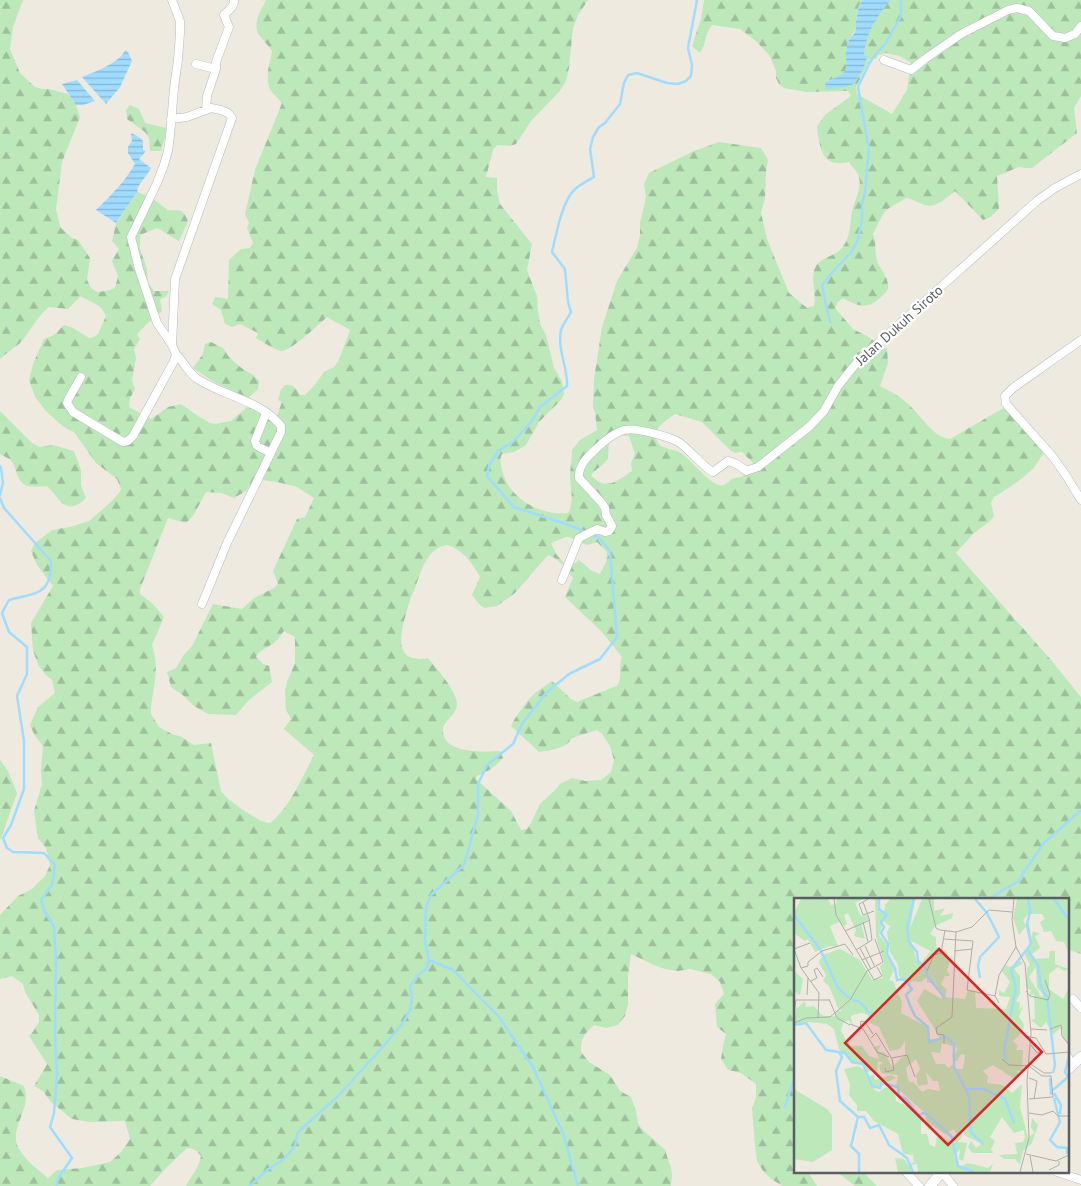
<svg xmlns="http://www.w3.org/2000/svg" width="1081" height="1186" viewBox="0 0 1081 1186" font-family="'PT Sans',sans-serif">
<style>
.forest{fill:url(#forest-firs);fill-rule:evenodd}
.water{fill:url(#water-rules)}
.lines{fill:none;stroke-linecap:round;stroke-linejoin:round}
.stream{stroke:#9fdcff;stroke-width:2.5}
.minor-casing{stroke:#b6babe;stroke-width:9}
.tertiary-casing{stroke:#b6babe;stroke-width:11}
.minor{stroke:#fff;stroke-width:8}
.tertiary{stroke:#fff;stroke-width:10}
.labels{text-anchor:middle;stroke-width:4.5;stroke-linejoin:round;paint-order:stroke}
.street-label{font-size:14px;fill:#595e63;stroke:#fff}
.inset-river{fill:none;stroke:#9fdcff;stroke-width:2.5}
.inset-road{fill:none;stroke:#aeaeaa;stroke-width:1}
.view{fill:#d62828;fill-opacity:0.15;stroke:#d62828;stroke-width:2.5}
.inset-edge{fill:none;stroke:#595e63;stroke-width:2.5}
</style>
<defs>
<pattern id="forest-firs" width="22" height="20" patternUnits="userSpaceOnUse" patternTransform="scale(1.25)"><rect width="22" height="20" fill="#bde8ba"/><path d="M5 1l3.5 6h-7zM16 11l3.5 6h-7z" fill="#9dbf9b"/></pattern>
<pattern id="water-rules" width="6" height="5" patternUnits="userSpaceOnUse" patternTransform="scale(1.25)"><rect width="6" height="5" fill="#9fdcff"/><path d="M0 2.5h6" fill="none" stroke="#85b6d2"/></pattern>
</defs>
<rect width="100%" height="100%" fill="#eeeae0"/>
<path class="forest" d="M0,0H23L13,27L10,49L20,73L35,87L42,89H49L68,94L76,105L80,117L62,162L56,209L59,222L61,228L72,238L78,240L90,258L87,280L91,288L97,292L106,291L115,288L118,276L112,261L119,249L112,241L116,224L135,195L138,192L152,198L168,210C181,211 182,207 188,221L179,241L157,228L140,235V249L147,269L148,282L154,291H169L166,297L160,299L162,311C153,319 144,325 137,335L140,339L134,349L136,358L132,380L135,389L130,398L129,407L151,419L168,407L181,404L198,416L210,423L215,424L231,421L247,407L277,416L282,402L278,400L281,389L285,385C293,384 296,388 300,395H305L313,387L324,372L334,367L339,360L350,330L327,317C319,324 290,352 281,351C273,349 263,342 256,338L258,333L240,324L232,327L225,324L221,310L212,304L215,297L228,299L229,260L241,249L250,248L253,243L247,228L249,223L245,214L255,170L282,103C279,99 274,95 271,91C264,79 270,63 272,51C268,45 263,40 259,35C252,23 261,11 266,0H588L578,15L573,28L569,68L566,81L559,92L531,121L516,144L509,146L497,145L493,150L486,177L497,178V191L500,204L532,244L527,270L537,296L538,311L540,324L546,335L554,368L562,381L564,394L561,400L539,422L526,445L514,452L502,454C499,461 501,465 503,473C510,500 542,516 568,513C574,503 571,490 570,478C570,468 572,459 572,450L580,440L597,430L595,413L593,407L594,379L602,327L617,281L637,248L640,235V223L646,197L644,184L649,173L694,151L719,142L761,148L768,160L766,172L765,199L761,213L767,239L789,293L807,308L814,306C817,294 810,280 815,268C820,257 834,257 842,248C851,237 850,224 852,211C855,200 863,186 858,174C856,170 851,166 849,162C844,163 837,164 832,162C820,158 818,136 817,126L826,114L851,96L848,91L807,92L784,88L779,84L776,78V71L770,56L756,41L740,29L712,25C705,33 706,44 700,53L692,46L701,19L704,0H863C856,6 857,17 856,26C855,32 851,35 849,40C839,65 861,69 825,82L854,84L863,69L865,44L870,29L881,11L891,0H1081V96L1074,108L1077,133L1032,168H1025L1019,167L997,176L999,209L989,218L983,220L955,191C946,198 935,210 922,204C916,202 913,199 906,198L886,210L882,216L873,234C877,243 874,252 877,261C880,269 889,278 888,287C888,290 885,294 882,296C868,310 859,307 843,298L838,302L835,308L853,329L865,335L887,349L888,363L880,386C890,391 899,396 907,403C920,414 933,438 950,439L1012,403L1033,432L1045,451L1033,469L1016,483L994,497L991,503L994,516L990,521L973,534L956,553L1051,660L1081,697V954L1067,949V900H795V1172H808L817,1186H783L771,1179L763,1171L757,1161L755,1146L752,1109L756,1097V1084L741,1073L728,1070L721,1059L723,1046L726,1034L717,1027L715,1004L724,994L720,982L711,974L690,969L678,971L665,969L654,965L631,954L628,976V1004L625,1016L618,1025L606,1028L594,1025L585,1034L582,1040L581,1046V1052L589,1062L610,1075L620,1091L631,1097L636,1111L638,1123L641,1128L665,1150L671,1168L672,1175L671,1186H186C191,1176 199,1168 201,1156C197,1151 194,1148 187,1148L166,1168L150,1186H0V1076L24,1086C25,1090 26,1094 26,1098C26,1113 10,1131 18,1147C24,1159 37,1169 48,1178L57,1170L82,1168L110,1162L121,1152L130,1139L125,1121L89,1122L72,1119L51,1102L43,1091L34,1086L47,1064L29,1036C34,1032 35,1027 39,1022V1015L25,992L23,984L12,976L0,979V915L18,896L32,889L45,876L50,865L46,848L38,838L34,811L42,784L41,769L43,746L35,736L30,725L38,707L55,693L52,680L46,675L39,666L33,651L31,623L53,586L37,565L31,551L35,543L52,530L70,527L89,521L111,502L119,493L121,489L117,479L96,463L74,432L67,429L60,424L46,411L35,397L29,380L33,364L44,339L54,335L64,325L73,328L89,338L94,337L98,334L106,316C100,302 92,304 81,296L68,309L49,307C36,317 30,333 19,344C13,349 6,353 0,359ZM886,53L900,56L911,63L907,90L892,114L857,94L856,87L870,59H876L878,55ZM675,414L702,422L731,451L735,453L742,452L753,463L743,476C740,478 735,477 732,479C727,482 725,487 719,485C708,482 691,460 681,453C673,448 657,450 656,437C655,426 667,420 675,414ZM619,435L629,436L635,454L631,463L632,471C617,481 605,492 591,475C595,469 603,466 607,460C609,456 608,448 609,443ZM255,479L277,482L297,487L314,498L305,517L297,519L273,571L278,584L274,588L254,598L242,609L213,604L192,646L183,656L176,668L167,672L171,687L184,696L194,706L208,714L236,715L249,700L272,682L269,666L263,664L256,657C262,647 269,648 276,641C280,638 281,634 284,631L295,637V663L287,682L285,691L286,710L291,719L284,729L314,755C303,776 289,809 270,823L261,821L243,810L227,798L221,791L211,743L194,745L182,737L172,734L159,727L151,714V709C153,685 160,670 152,645L164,617L152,603L140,594V589L168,518L186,523L193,516L206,492L221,493L234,498L246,491ZM566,537H569L587,545L597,542L607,552L606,562L600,574L592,571L579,560L575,563H564L556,554L551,543ZM448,545C464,551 472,563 480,577L472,595L479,604L484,608L497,606L515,593L548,555C560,559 565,568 573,578L565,597L602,632L622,657C618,667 623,677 617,686L611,688L577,702L571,699L552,681L535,693L528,700L514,720L511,726L539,752C548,751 559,749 567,744C573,739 566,742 573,738C580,735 590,732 597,730L602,734L610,746L614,760L611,772L601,780L585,781L572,778L560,784L556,789L540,804L531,823L527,829L521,830L511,811L476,779L477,776C488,772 496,766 503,758L500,751C486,752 453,753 445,739C444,736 442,731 443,728C446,719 457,714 457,704C457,691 436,668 428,658C395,665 399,636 406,614C408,608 409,601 412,595C414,588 413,595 415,588C419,577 422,566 429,556C434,550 440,546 448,545Z
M130,105L139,109L145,123L166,128L165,136L161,151H150L149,138L145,132L127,119L126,110Z
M211,342L223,348L229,357L240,367L253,375L259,381L258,389L248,398L214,382L193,368L203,354L205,344Z
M0,411L33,444L40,447L53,445L74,451L81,470V485L86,498C65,518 60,498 47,486C30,487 21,489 16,471C15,467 13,463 11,460C8,458 3,456 0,454Z
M0,760L8,771L17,793L0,841Z
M837,1172H865L867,1176L877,1186H855Z"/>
<path class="water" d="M863,0H891C876,16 866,33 864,55L867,57L863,69L854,84L841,88L826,89L825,82C860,69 839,66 849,40C851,36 851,37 854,34C856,30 856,26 856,22C858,14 857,6 863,0Z
M125,50L128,52L132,61L120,87L106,104L82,77C94,72 120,63 125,50Z
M77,80L95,101L83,105H76L62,84Z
M131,133L139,137L143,141V150L146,151L139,159L151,168C147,176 141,181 137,189L138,192L135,195L116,223L96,210C111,195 124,183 135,164L128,153V147L132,141Z"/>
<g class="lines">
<path class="stream" d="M830,322L822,286L828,277L852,251L858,239L862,219V205L865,193L869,150L858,87L869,64L874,56L886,43L901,16V0
M0,466L1,468L3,483L0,495
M0,498L4,508L51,561C51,596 37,592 9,600L2,613L9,632L27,647V674L17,696L24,741V789L11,825L3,838L7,848L13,852L44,853L55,865L52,885L41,900L45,912L54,927L56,958L55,1039L57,1074L54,1113L50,1127L72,1158L57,1180V1186
M587,533L572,526L514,507L487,476L489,466L498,451L514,441L532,421L540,407L567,386C568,367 557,350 561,330C563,324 568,318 571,312L568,302L565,269L552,252C556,235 562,202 574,190C579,185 587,181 594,177L590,149L593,137L599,127L605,123L620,104L624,83L628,75L637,73L667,83L678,84L686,81L691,76L692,65L688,48L697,0
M989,900L998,893L1017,882L1044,843L1079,812L1081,811
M429,960L453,970L499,1017L533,1067L563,1133L578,1186
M785,1107L792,1084L795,1080
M250,1186L267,1170L284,1159L295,1146L298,1132L337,1097L382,1048L403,1023L410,1010L412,998L410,986L418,975L427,968L429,960L425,942L426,908L431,895L464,865L478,815V784L487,765L513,744L522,724L546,693L569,674L600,659L617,637L610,551L599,538L592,535"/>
<defs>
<path id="minor" d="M884,60L911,70L925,59L961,34L1008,10L1017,8L1029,11L1053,36L1065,38L1075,34L1081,26
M196,64L216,69
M206,110L207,96L216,69V62L229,27L224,15C228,10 235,7 234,0
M171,119L187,117L211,108L221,110L228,113L232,118L175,279L172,345
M1081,340L1013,388L1005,396L1006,404L1053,457L1065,474L1081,500
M176,354C183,361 188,372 196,378C222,396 261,400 281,426V432L227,543L202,604
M81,377L69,398L67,403L73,412L123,442L128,441L133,436L174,361L176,354L172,345L157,323L139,269L131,237L157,183L164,165L168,151L170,136L174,88L178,60L180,33V21L172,0
M266,413L255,441L257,446L271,453
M562,580L579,538L597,529L605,532L609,531L612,526L606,515L605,508L601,502L579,478C578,466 587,457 596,449C603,442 614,433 624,430C635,427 671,437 680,443C690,451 699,461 708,469L713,472L728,461C735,462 740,466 746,471L758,467L810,426L824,411L838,386L858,361L1038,200L1055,188L1081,174
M1073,999L1081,1008
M1067,1055L1072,1065
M906,1172L919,1186
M942,1172L953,1186
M1057,1172L1081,1180"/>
<path id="tertiary" d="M1067,1070L1081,1057
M930,1186L942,1172"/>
</defs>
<use href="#minor" class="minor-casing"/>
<use href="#tertiary" class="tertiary-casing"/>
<use href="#minor" class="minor"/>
<use href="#tertiary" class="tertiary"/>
</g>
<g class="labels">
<g class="street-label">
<text transform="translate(899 325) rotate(-42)" y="5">Jalan Dukuh Siroto</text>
</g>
</g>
<g transform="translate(794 898)">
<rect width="275" height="275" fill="#eeeae0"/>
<path d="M7,1H34L37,7L42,6L43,1H69L61,5L67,18L73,17L75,21L67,25L71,41L60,38L62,32L54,15L50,17L53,26L49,28L45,24L36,28L44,49L35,48L21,54L14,41L11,43L0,35V15ZM81,1L86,2L83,7L90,15L91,7L96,1H121L116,30L128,1H140V13L151,10L146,18L159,15L158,20L141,28L136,36L142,39V49L152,53L156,63L153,73L156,78H151L147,86L153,92L151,99L171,101L174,92L181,93L182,110L212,111L216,99L205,98V92L210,95L216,84L208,73L212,67L216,69L226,63L229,65L220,71L226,78V96L222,103L226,105L225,112L229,108L225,119L230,126L229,133L219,143L224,148L222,152H229L228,170L232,173H223L225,177L219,180L199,167L189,173L194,178L193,185L209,187L218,195L228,186L226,209L234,240L240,235L237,229L238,220L244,227L238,245L229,253L226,267L221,261H210L205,257L223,256L221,245L229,244L231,239L230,232L220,235L208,219L196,239L201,243L197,251L199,255H178L174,249L177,243L182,250L188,246L170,237L168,227V239L164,244L173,245L169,263L165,261L166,251L160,258L166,269L174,265L194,270L199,266L196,274H124L123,266L117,267L120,274H104L101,260L110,261L114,267L120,264L119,257L109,256L104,236L80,223L72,213H63V207L55,197L56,186L50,171L64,168L70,172L69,167L58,164L45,151L40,131L33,126L15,124L0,128L2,111L11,103L12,109L20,108L29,118H41L49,125L47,133L56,148H68L75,158L85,161L80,149L87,147L84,153L91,155L98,169L111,157V143L106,151L96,153L85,129L76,125L74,117L64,113V105L57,102L44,110L35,88L29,83L32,77L25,65L28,57L46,51L66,62L78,82L89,80L86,68L90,65L82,39ZM89,23L96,28L93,34L96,54L104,67L105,79L115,88L118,83L127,84L133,79V85H141L146,92L148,101L130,91L123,103L140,130L145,140L143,142L135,141L134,129L107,115L108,103L99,83L95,82L101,70L92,56L93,47L85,37ZM117,43L137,53L127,65L123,64ZM148,145L164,150L162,155L158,156L159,163H163L167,156L171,157L169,171H160V166L154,170L151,166H142L137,154L146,155ZM122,161L126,171L122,178L124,188L134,186L132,174L139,183H144L146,193L134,191L128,194L119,184H115L112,170ZM84,163L89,165L85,167L87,175L104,177L102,189L131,215L134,232L139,228L151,236L160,231L162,236L158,243L152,242L148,237L143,239L141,249L136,247L133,236H127V221L122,212L102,203L101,193L92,189L85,194L79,191L102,180L97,177L81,182L80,177L73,178V174L77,173L83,176ZM223,1H275V55L270,44L262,43L257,33L250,34L246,24L251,21L248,16H234L229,22L232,27L235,25L237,41L239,33L246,36L241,38L246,50L238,56L239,61L255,60L256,53H261V66L275,71L270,73L264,69L255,76V91L269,101L275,90V146L270,142L267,129L259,137L252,124L247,130L237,122L241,121L240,96L235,98L237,92L232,90L233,70L236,67L231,57L236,44L232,28L225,37L219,20ZM242,69L243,90L249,96L248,100L235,79ZM0,73L9,81L6,97L0,93ZM0,191L33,211L38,217V252L19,264L0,261Z" fill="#bde8ba" fill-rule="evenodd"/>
<path d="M58,102L64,105V112L69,114L57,118L58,126L54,122L49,125L42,118L43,112L49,114L44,110Z" fill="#bde8ba"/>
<path class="inset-river" d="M85,1V11L93,17L87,24L90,29L87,35L94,46L93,56L101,70L103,82L110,81L118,91L112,97L115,105L121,118L134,129L135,144L152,139L160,146V169L175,198L177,234L189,246M120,1L113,30L115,44L123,54L124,63L131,68L133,78L151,100M181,1L193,15L205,39L186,59L184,68L186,80M260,1L275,22M0,17L26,51L44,90L55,100M233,51L244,67L247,89L253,99L261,167L259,175M58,102L66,104L77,116M0,127L12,125L32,152L51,155L58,164L69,166L78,188L86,190L88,185L104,189L105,198L112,201L124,217L131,215L158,239L164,268L180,274M45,154L48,159L42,173L46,203L64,219L57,248L65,256V274M212,162L210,153L222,89L217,72L237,46L233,26L236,14L234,1M256,180L257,197M172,191H190L211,201L220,225M259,192L274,179L271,174L275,158M260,195L267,207L266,216M260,200L266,224L256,242L263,249L273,250V256M64,219H70L76,230L85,227L95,247L113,260L119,274"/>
<path class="inset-road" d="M40,1L42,17L80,82L88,78L83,69M135,1L142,30L146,32L162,34L178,29L195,12L218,14M220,1L218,22L222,49L231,66L237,135L233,183L235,240L226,274M69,4L65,6L69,17L80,13M69,24L74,44M51,33L76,22M150,41L179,43L173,92L201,98M71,48L81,69M66,50L77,71M0,51L7,70L25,95L24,120M0,51L16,45M62,52L78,42L75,20L69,4L74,1M160,53L178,51M68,62L90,53M7,70L14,68V64L28,53L51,46L59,57M133,73L140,57L147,55L151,32M17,83L23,80L20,72L23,70L29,79M232,93L236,98L254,102L256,96L251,82M13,97L14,80M35,101L43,120L56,127M205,105L201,98L205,77L222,49M0,114L2,102H35M0,125L12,120L36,119L56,102L73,73L89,64L81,41M56,126L69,131L83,154L95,159M66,130L67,123L71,124L79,136M237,131L253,132M256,131L267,127L268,138L275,147M231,138L242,140L252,156L275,154M77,140L82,135L98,161L100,172L92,174L91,170M150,146V137L143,136L142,130L158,119L162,34M237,147L243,155L248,153M98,160L113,157L121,179M208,161L215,167L235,168L248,178H257L259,199L235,201M235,165L250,175H258M235,180L243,183L240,201M235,215L248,217L259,213L264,218H275M232,256L262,263L275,257M236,258L239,274M255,272L265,267V263"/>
<path class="view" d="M145,51L248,154L154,247L51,145Z"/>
<rect width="275" height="275" class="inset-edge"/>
</g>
</svg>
